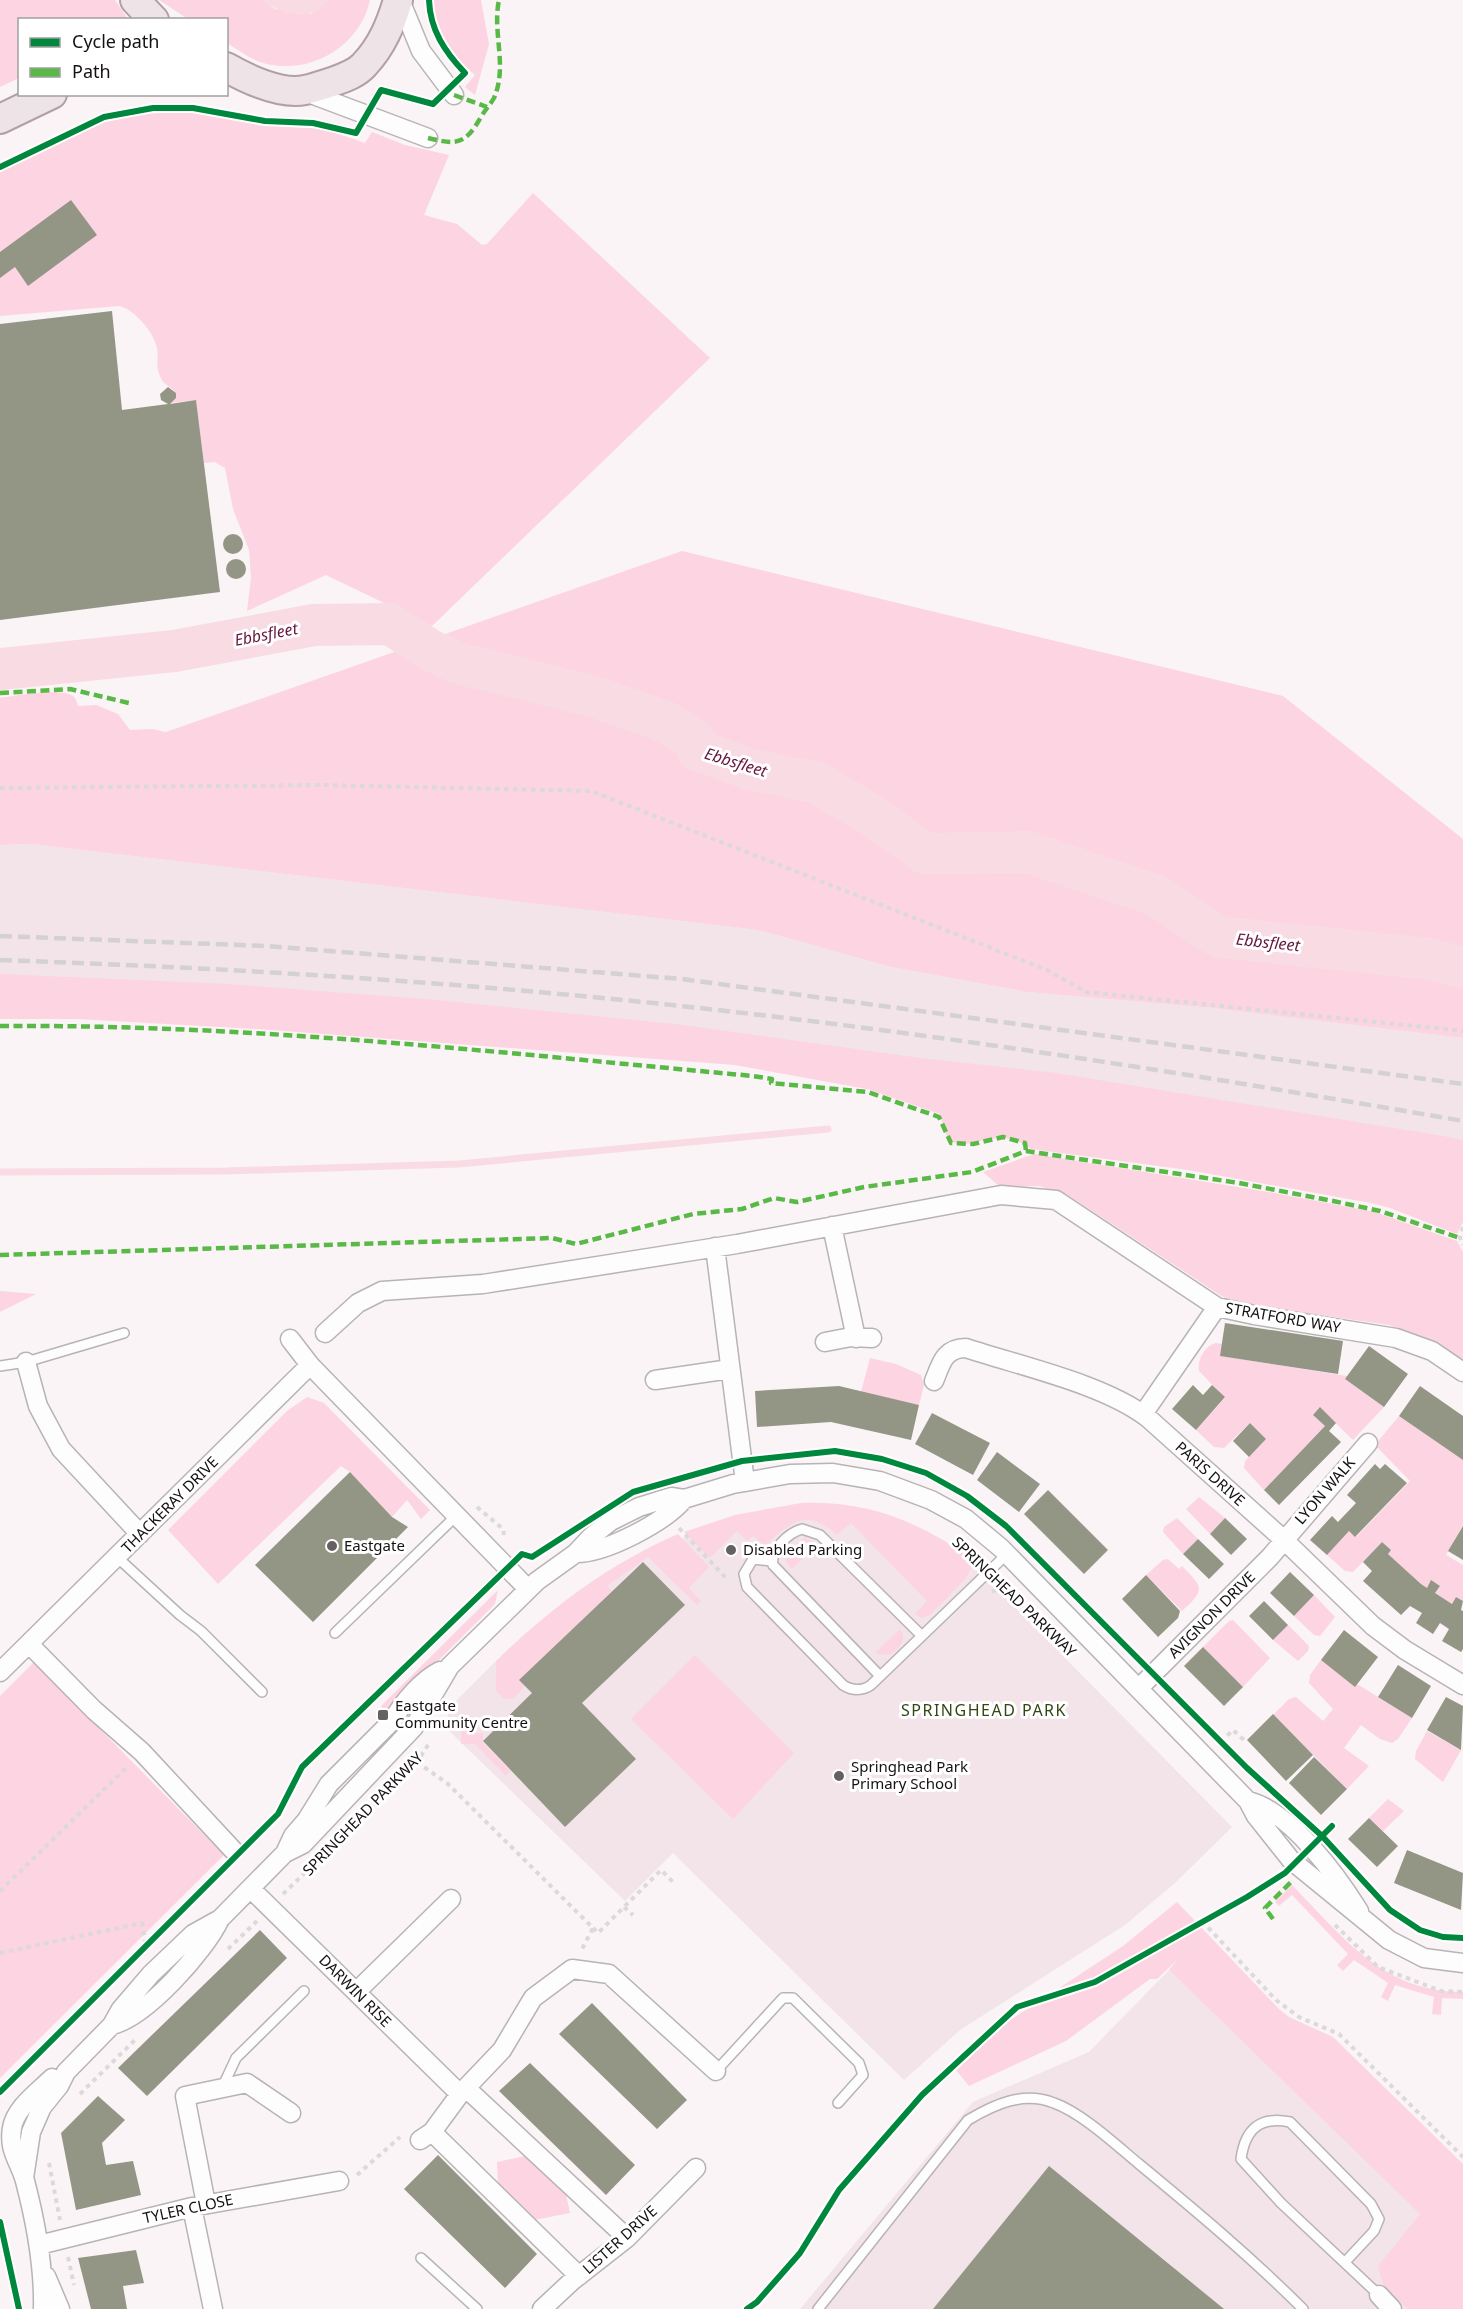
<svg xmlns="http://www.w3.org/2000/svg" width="1463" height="2309" viewBox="0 0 1463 2309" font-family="'Noto Sans',sans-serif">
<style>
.built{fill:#f2e4e9}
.green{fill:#fcd4e2}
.water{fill:#f9dbe4}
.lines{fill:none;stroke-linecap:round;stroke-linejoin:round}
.stream{stroke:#f9dbe4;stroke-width:7}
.river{stroke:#f9dbe4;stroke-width:42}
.building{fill:#939685}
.lane-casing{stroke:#b8b3b5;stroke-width:12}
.street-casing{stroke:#b8b3b5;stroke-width:21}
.primary-casing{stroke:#b29fa7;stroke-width:32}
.path{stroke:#dbd9da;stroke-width:4;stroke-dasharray:4.5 4.5;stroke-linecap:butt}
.lane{stroke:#fefdfe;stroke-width:9}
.street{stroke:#fefdfe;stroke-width:18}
.primary{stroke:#eee4e8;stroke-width:28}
.rail{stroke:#d3d1d1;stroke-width:4.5;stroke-dasharray:12 6;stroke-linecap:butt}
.quiet{stroke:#58b947;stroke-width:4.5;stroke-dasharray:9 4.5;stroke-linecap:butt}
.cycleway-casing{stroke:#fff;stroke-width:10}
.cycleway{stroke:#00873e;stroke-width:6}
.poi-dot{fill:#656062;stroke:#fff;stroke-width:2}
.labels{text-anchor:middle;stroke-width:6;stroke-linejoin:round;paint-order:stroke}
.street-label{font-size:15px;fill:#151113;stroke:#fff}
.poi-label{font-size:15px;fill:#151113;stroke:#fff;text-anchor:start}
.water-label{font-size:16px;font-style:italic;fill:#67153e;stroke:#fff}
.neighbourhood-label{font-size:16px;letter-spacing:1.5px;fill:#324612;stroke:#fff}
</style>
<rect width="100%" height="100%" fill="#faf4f6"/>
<path class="built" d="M32,844L758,930L891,967L1027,992L1228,1009L1463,1038V1214L851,1080L613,1047L0,1013V845Z
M817,1508L971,1569L972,1564L1232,1827L1175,1883L1125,1925L960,2030L904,2080L673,1853L625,1901L443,1725L455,1702L496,1661L501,1662L576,1596L678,1538H691Z
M1169,1970L1409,2203L1463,2243V2309H800L973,2102L1089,2052Z"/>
<path class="green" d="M0,0H115L128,19L20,20L19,78L0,87Z
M159,0H263L275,9L311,14L329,0H370C360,47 309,76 263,63C250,59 238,50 227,43L226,20L188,19Z
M434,0H481L489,44L475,95L465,87L475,75C452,56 433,31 434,0Z
M182,112L212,115L258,125L324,129L365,143L372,132L405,145L449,155L424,215L457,224L482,245L487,244L533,193L710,358L432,626L326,575L247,611L251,578L249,550L233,509L225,468L215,462L204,463L196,400L171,403L176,398V393C171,386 163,385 160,376C155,366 159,358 157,348C154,332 134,309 119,306L0,316V171L106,121L141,114Z
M682,551L1283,696L1463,839V1038L1214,1008L1027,992L891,967L758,930L32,844L0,845V698C14,696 65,687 74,697C75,698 78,704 78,706L96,705L118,714L130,730L152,729L166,732Z
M0,974L228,984L437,1000L683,1025L920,1058L1056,1073L1443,1136L1463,1140V1222L1457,1234L1390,1208L1371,1203L1188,1170L1031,1149C998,1122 967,1155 950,1140C945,1136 942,1121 940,1114L867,1089L735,1065L258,1029L77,1019H0Z
M1034,1154L1275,1193L1375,1212L1457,1241L1463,1252V1359L1434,1342L1389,1325L1252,1305L1223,1297L1071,1197L1039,1186L1000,1187L983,1172Z
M0,1291L36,1294L0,1312Z
M1215,1343L1223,1344L1221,1356L1347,1376L1346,1380L1384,1407L1353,1440L1320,1408L1313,1415L1325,1426L1264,1490L1244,1468L1245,1461L1266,1439L1250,1423L1224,1448L1214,1447L1196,1430L1225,1398L1199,1371C1197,1360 1204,1347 1215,1343Z
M870,1358L896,1364L921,1375L924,1385L919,1405L861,1392Z
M307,1397L324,1403L430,1510L421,1519L407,1500L392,1517L350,1472L341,1466L218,1584L168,1530L287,1411Z
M1399,1416L1463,1460V1525L1446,1555L1463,1565V1601L1456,1597L1452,1604L1435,1593L1440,1586L1431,1581L1427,1588L1421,1584L1388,1554L1391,1550L1382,1542L1353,1572L1345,1571L1327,1555L1349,1531L1356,1537L1410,1481L1375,1445Z
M1199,1497L1225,1518L1210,1534L1186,1509Z
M801,1503C866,1500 918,1521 971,1558V1569L966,1578L930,1615L921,1618L915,1614L927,1601L851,1523L837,1535C806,1507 790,1522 765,1546L753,1536L747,1541L737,1531L710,1558L684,1532L735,1515Z
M1177,1518L1198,1539L1183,1554L1163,1532L1164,1527Z
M678,1534L709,1567L689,1588L701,1601L697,1605L648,1557L607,1586L612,1591L520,1680L525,1686L514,1698L504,1699L496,1691V1661C551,1608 607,1565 678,1534Z
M805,1537L816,1545L792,1569L786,1562L787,1553Z
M1168,1559L1179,1569L1182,1566C1204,1588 1205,1590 1182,1611L1146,1575L1163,1560Z
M498,1590L495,1604L393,1706L389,1715L381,1706Z
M1314,1595L1335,1617L1320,1636L1314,1635L1294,1616Z
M1233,1620L1270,1658L1243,1687L1203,1647L1229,1621Z
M1288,1625L1309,1646L1308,1651L1298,1661L1273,1640Z
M900,1629C908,1641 899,1647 890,1655L878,1654L876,1652Z
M695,1655L794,1753L733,1819L631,1719Z
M1321,1660L1355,1686L1357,1684L1412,1718L1398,1739L1392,1743L1380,1739L1361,1725L1344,1748L1369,1766L1347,1789L1273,1715L1289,1699L1296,1697L1323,1721L1333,1709L1309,1683L1310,1675Z
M34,1662L224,1855L0,2078V1696Z
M461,1722H471V1733H483V1743L510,1771L506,1776L475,1744H461Z
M1427,1731L1461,1750L1443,1782L1415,1759L1416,1751Z
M1388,1799L1404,1811L1383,1831L1369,1818Z
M1292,1885C1344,1938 1383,1992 1463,1992V1999L1442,1998L1441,2015L1432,2014L1434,1997L1395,1985L1388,2001L1381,1997L1388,1983L1354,1960L1343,1971L1337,1965L1348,1954L1292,1895L1279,1906L1275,1902Z
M1177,1902L1279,2009L1289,2017L1333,2037L1463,2164V2309H1408L1384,2287L1378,2266L1420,2214L1169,1970L1177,1960L1157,1979H1150L1066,2041L969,2086L956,2070L1009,2021L1123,1946Z
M525,2156L566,2195L570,2213L534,2220L498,2185L497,2162Z"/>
<path class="water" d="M263,0H329C312,23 283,16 263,0Z"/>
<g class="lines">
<path class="stream" d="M0,1172L226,1171L459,1164L828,1129"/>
<path class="river" d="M0,669L174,651L314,625L390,624L430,650L458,663L595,697L666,722L693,739L697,750L752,770L815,782L870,814L926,854L1028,852L1155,895L1219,937L1431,959L1463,968"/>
</g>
<path class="building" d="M71,200L97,235L28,286L15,267L0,278V252Z
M112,311L122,410L168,404L161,400L160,394L168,387L176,393V398L170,404L196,400L220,592L0,620V324Z
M223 544a10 10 0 1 1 20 0a10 10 0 1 1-20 0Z
M226 569a10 10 0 1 1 20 0a10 10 0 1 1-20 0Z
M1225,1323L1343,1341L1338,1374L1220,1356Z
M1369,1346L1408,1374L1384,1407L1345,1379Z
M1193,1385L1203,1395L1212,1385L1225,1397L1196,1430L1172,1409Z
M839,1386L919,1405L911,1440L831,1422L757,1427L755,1391Z
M1420,1386L1463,1416V1460L1399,1416Z
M1320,1407L1336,1423L1329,1431L1341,1442L1279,1505L1264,1490L1325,1426L1313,1415Z
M932,1413L990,1443L973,1475L915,1444Z
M1250,1423L1266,1439L1249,1457L1233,1441Z
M997,1452L1040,1484L1019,1512L977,1480Z
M1375,1464L1380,1469L1385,1464L1407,1483L1355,1537L1349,1531L1327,1555L1310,1540L1332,1516L1338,1522L1356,1503L1347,1495Z
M350,1472L392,1517L408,1527L313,1622L255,1565Z
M1048,1490L1108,1550L1084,1574L1024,1514Z
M1225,1518L1247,1539L1231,1555L1210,1534Z
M1463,1526V1560L1448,1551Z
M1198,1539L1224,1564L1209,1579L1183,1554Z
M1382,1542L1391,1550L1388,1554L1421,1584L1427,1588L1431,1580L1440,1586L1435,1593L1452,1604L1456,1597L1463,1601L1461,1610L1463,1611V1649L1461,1652L1442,1641L1449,1629L1440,1623L1433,1634L1416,1623L1422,1613L1410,1606L1401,1615L1363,1581L1372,1571L1363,1562Z
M643,1562L685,1605L582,1703L636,1759L565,1827L483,1741L532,1693L519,1680Z
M1290,1572L1314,1595L1294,1616L1270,1593Z
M1146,1575L1180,1611L1178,1618L1158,1637L1122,1599Z
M1264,1601L1288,1625L1273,1640L1249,1616Z
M1344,1630L1378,1657L1355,1687L1321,1660Z
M1203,1647L1243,1687L1224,1706L1184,1666Z
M1398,1665L1431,1686L1412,1718L1378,1697Z
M1446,1697L1463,1706L1461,1750L1427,1730Z
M1273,1714L1313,1755L1286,1781L1247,1740Z
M1314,1757L1347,1789L1321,1815L1289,1783Z
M1369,1818L1398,1846L1377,1867L1348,1839Z
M1407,1850L1463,1873L1461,1910L1394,1883Z
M260,1930L287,1958L147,2096L118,2068Z
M592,2003L687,2100L657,2129L559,2034Z
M530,2063L635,2165L606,2195L499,2091Z
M98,2096L125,2120L102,2143L106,2165L133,2161L141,2195L76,2210L61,2133Z
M438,2155L537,2254L505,2288L404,2189Z
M1049,2166L1224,2309H933Z
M136,2250L144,2283L123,2286L127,2309H91L78,2258Z"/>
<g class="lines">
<defs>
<path id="lane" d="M0,1366L26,1362L124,1333
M118,1558L180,1615L201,1631L262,1692
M772,1561L753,1559L744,1574L747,1587L843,1685C852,1691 863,1691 871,1685L1007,1554
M335,1633L457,1515
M880,1676L773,1565C770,1550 788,1533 802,1529L820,1535L922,1636
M716,2071L783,1998H793L859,2063L863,2075L838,2103
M222,2088L236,2058L304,1991
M421,2258L477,2309
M1346,2261L1374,2231L1379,2219L1371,2204L1290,2122C1260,2116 1245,2129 1241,2159L1281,2203L1379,2295
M818,2309L968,2120C995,2104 1023,2091 1054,2103C1082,2113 1116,2145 1139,2164C1196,2211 1251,2257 1303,2309"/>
<path id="street" d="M400,0L421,51L454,95
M303,91L428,138
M832,1226L856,1338
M715,1247L745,1482
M325,1333L358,1303L382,1291L483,1284L737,1244L1001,1195L1056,1200L1217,1307L1254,1315L1396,1338L1432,1351L1463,1372
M290,1339L310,1365
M825,1342L851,1337L872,1338
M26,1362L38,1406L61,1449L140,1534
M655,1380L730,1369
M934,1381C941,1364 944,1348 966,1348C1020,1366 1104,1384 1148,1418L1283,1539L1373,1626L1405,1650L1463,1685
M1143,1414L1217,1307
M576,1553C606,1553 665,1522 684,1499
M29,1644L94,1710L142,1752L233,1850
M0,1672L310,1365L528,1589
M1139,1688L1270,1557L1368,1443
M1248,1801C1290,1811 1337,1876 1359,1911
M285,1853L293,1836L306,1821L329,1784L393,1720C403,1702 422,1680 440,1671
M251,1889L460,2094
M356,1992L451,1899
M112,2025C146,2017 205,1951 220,1919
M466,2088L627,2238
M432,2132L579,2276
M420,2140L432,2132L460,2094L502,2050L533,1998L572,1969L609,1974L716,2071
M24,2178L31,2132L42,2107L59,2086L66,2072L112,2025L121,2009L151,1974L193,1934L220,1919L285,1853L303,1844L414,1727L450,1666L537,1581L576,1553L592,1536L611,1521L639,1507L671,1497L684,1499L733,1484L790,1474L833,1473L880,1481L931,1500L966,1519L1001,1548L1248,1801L1256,1816L1291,1860L1389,1940L1424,1958L1463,1963
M206,2204L185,2096L247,2083L291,2113
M192,2207L213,2309
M39,2245L192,2207L339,2181
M46,2276L60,2309
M1379,2295L1392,2309
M43,2309C44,2266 36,2223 25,2181C20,2162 8,2151 12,2128C15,2108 38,2092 52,2078
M542,2309L572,2281L627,2238L696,2168"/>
<path id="primary" d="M135,0L154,20
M226,67C247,79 281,95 305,90C314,88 323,85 332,82C343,78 356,74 364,65C382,46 391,24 398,0
M0,119L52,94"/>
</defs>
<use href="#lane" class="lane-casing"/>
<use href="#street" class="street-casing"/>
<use href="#primary" class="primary-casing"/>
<path class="path" d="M0,788L323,785L591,791L1047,970L1086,992L1463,1031
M1463,1227L1460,1238L1463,1245
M477,1507L503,1529L504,1535
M679,1528L726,1578
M992,1591L1009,1588
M1221,1742L1233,1730L1245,1741
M417,1762L448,1784L593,1928L581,1951
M345,1833L417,1762L430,1742
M0,1891L128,1766
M283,1894L316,1862
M624,1907L633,1915
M1202,1921L1276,2000L1299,2017L1339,2034L1463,2157
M1335,1925L1378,1967L1441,1991L1463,1992
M593,1928L598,1933L661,1870L675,1884
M228,1949L257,1921
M0,1953L142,1923L146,1946
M80,2094L137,2038
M49,2163L60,2220
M357,2175L400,2137
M68,2257L74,2285"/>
<use href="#lane" class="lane"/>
<use href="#street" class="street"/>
<use href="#primary" class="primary"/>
<path class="rail" d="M0,936L267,946L682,979L1463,1084
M0,960C205,967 409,979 613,999C898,1027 1181,1072 1463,1121"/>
<path class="quiet" d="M454,95L487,107
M428,138C457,145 465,145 481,117C485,110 490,105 494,98C508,66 492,33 499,0
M0,693L70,689L129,703
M0,1026C252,1024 502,1053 753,1076L772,1079L771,1083L868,1092L939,1117L951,1143L973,1144L1003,1137L1025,1143L1026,1151
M0,1255L552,1238L576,1244L693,1214L742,1209L774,1198L797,1202L864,1187L972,1172L1026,1151L1239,1183L1333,1201L1380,1211L1460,1238
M1273,1919L1265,1908L1292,1881"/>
<defs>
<path id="cycleway" d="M0,167L104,117L153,108H193L265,121L313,123L356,133L381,90L433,104L465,73C445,52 430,30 429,0
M0,2092L278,1814L302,1767L522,1554L532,1557L633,1492L742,1461L835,1451L882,1459L926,1473L967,1496L1006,1526L1247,1768L1322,1836L1390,1910L1420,1930L1443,1937L1463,1938
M0,2222L19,2309
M747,2309L757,2302L800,2253L839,2190L922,2095L1017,2007L1095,1982L1247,1897L1285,1873L1332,1826"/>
</defs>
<use href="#cycleway" class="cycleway-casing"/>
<use href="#cycleway" class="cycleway"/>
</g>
<g class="poi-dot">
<circle cx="332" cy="1546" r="6"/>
<circle cx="731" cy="1550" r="6"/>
<rect x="377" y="1709" width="12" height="12" rx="3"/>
<circle cx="839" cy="1776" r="6"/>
</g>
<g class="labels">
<g class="street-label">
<text transform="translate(1283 1318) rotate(10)" y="5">STRATFORD WAY</text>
<text transform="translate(1210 1474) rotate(42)" y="5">PARIS DRIVE</text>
<text transform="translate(1325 1491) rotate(-49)" y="5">LYON WALK</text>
<text transform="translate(170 1505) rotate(-45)" y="5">THACKERAY DRIVE</text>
<text transform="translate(1014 1597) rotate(44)" y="5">SPRINGHEAD PARKWAY</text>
<text transform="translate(1212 1615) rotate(-45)" y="5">AVIGNON DRIVE</text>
<text transform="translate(363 1814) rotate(-46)" y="5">SPRINGHEAD PARKWAY</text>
<text transform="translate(355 1991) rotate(45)" y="5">DARWIN RISE</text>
<text transform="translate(188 2209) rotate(-12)" y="5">TYLER CLOSE</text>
<text transform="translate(620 2240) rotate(-42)" y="5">LISTER DRIVE</text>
</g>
<g class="poi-label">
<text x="344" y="1551">Eastgate</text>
<text x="743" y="1555">Disabled Parking</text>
<text x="395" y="1711">Eastgate<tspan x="395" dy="17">Community Centre</tspan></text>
<text x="851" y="1772">Springhead Park<tspan x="851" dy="17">Primary School</tspan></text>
</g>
<g class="water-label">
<text transform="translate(266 634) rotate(-11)" y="6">Ebbsfleet</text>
<text transform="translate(736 762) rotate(17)" y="6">Ebbsfleet</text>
<text transform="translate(1268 942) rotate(6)" y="6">Ebbsfleet</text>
</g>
<g class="neighbourhood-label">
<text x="984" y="1716">SPRINGHEAD PARK</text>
</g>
</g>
<rect x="18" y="18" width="210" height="78" fill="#ffffff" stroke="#a1a0a1" stroke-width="1.5"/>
<rect x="30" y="38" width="30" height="9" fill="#00873e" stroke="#a1a0a1" stroke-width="1.5"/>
<text x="72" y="48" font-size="18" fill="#151113">Cycle path</text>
<rect x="30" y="68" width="30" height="9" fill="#58b947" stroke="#a1a0a1" stroke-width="1.5"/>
<text x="72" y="78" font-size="18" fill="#151113">Path</text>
</svg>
